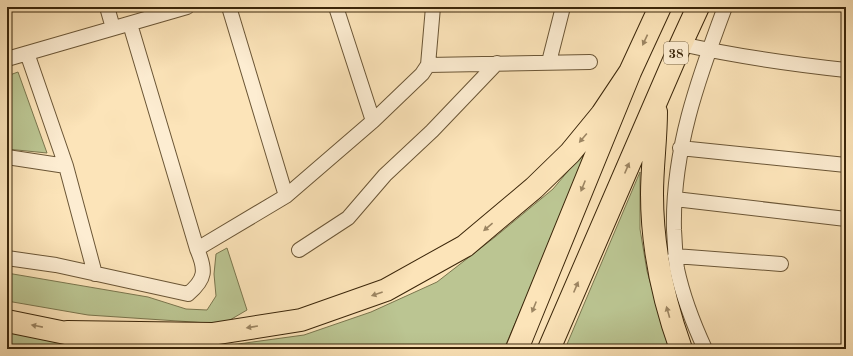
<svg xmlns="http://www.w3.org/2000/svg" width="853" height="356" viewBox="0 0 853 356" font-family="'Old Standard TT',serif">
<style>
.green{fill:#bbc592;stroke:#7b764e}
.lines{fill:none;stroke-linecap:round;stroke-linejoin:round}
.street-casing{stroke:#6b5636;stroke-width:16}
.highway-casing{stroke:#3b260a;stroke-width:24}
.street{stroke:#fdedd2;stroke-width:14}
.highway{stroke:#fce4b9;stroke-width:22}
.wall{fill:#c78d73;stroke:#3b260a}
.oneway{fill:#9c8562}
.labels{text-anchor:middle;stroke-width:3;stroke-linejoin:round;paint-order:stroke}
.shield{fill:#fdedd2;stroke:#756246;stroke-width:1}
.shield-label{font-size:13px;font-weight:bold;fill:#3b260a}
</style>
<rect width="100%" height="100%" fill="#fce4b9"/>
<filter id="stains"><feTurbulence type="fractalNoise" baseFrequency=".005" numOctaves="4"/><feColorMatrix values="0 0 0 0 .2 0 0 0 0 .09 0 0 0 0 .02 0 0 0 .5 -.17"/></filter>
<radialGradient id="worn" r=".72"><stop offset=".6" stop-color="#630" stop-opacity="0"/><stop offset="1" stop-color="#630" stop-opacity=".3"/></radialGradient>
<path class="green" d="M18,72L47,153L7,149V76Z
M595,139L504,349H222L216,347L304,335L371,312L437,282L495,237L553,189Z
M640,172V229L647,271L669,349H565Z
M227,248L247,310L223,324L88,315L7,301V273L148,297L186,309L207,310L216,296L214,274L216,254Z
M7,331L99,349H17L7,347Z"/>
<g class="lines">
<defs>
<path id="street" d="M107,7L113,28
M229,7L286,196
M336,7L373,121
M681,44C735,56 790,64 846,70
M27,53L66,166L95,274
M7,59L187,7
M549,62L563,7
M428,65L590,62
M680,148L846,165
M7,157L66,166
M675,199L846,219
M197,249L286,196L373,121L422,74L428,65L433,7
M299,250L348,218L385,175L432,131L497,63
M675,256L781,264
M7,258L56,265L188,294C206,279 206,270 197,249L130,24
M705,349C693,323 683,297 677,269C675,256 675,243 674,230C672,151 698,79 725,7"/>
<path id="highway" d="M656,112C656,139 652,167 652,194C652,247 663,299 681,349
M7,321L144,349
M67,332L212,334L301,320L386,290L465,246L534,188L570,153L602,114L630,72
M517,349L630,72L660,7
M549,349L681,44L698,7"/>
</defs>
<use href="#street" class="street-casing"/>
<use href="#highway" class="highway-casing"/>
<use href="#street" class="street"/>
<use href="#highway" class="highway"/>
</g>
<path class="wall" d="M594,7H602V8Z"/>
<defs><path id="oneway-solid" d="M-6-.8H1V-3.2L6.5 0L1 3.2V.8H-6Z"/></defs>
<g class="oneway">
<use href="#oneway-solid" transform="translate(645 40) rotate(115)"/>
<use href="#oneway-solid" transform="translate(583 138) rotate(130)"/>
<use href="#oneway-solid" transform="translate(627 168) rotate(-67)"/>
<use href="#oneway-solid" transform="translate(583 186) rotate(112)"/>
<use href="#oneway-solid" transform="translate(488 227) rotate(140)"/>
<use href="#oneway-solid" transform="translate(576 287) rotate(-67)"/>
<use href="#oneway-solid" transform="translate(377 294) rotate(161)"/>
<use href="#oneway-solid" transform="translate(534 307) rotate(112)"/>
<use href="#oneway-solid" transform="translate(668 312) rotate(-106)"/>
<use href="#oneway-solid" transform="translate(37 326) rotate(-169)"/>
<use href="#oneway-solid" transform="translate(252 327) rotate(171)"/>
</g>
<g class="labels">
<rect class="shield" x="664" y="42" width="24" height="22" rx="3"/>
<g class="shield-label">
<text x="676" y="58">38</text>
</g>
</g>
<rect width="853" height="356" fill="none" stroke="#fce4b9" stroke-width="24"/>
<rect x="8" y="8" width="837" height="340" fill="none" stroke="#3b260a" stroke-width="2"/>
<rect x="12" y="12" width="829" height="332" fill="none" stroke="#3b260a"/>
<rect width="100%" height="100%" filter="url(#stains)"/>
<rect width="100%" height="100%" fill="url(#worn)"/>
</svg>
